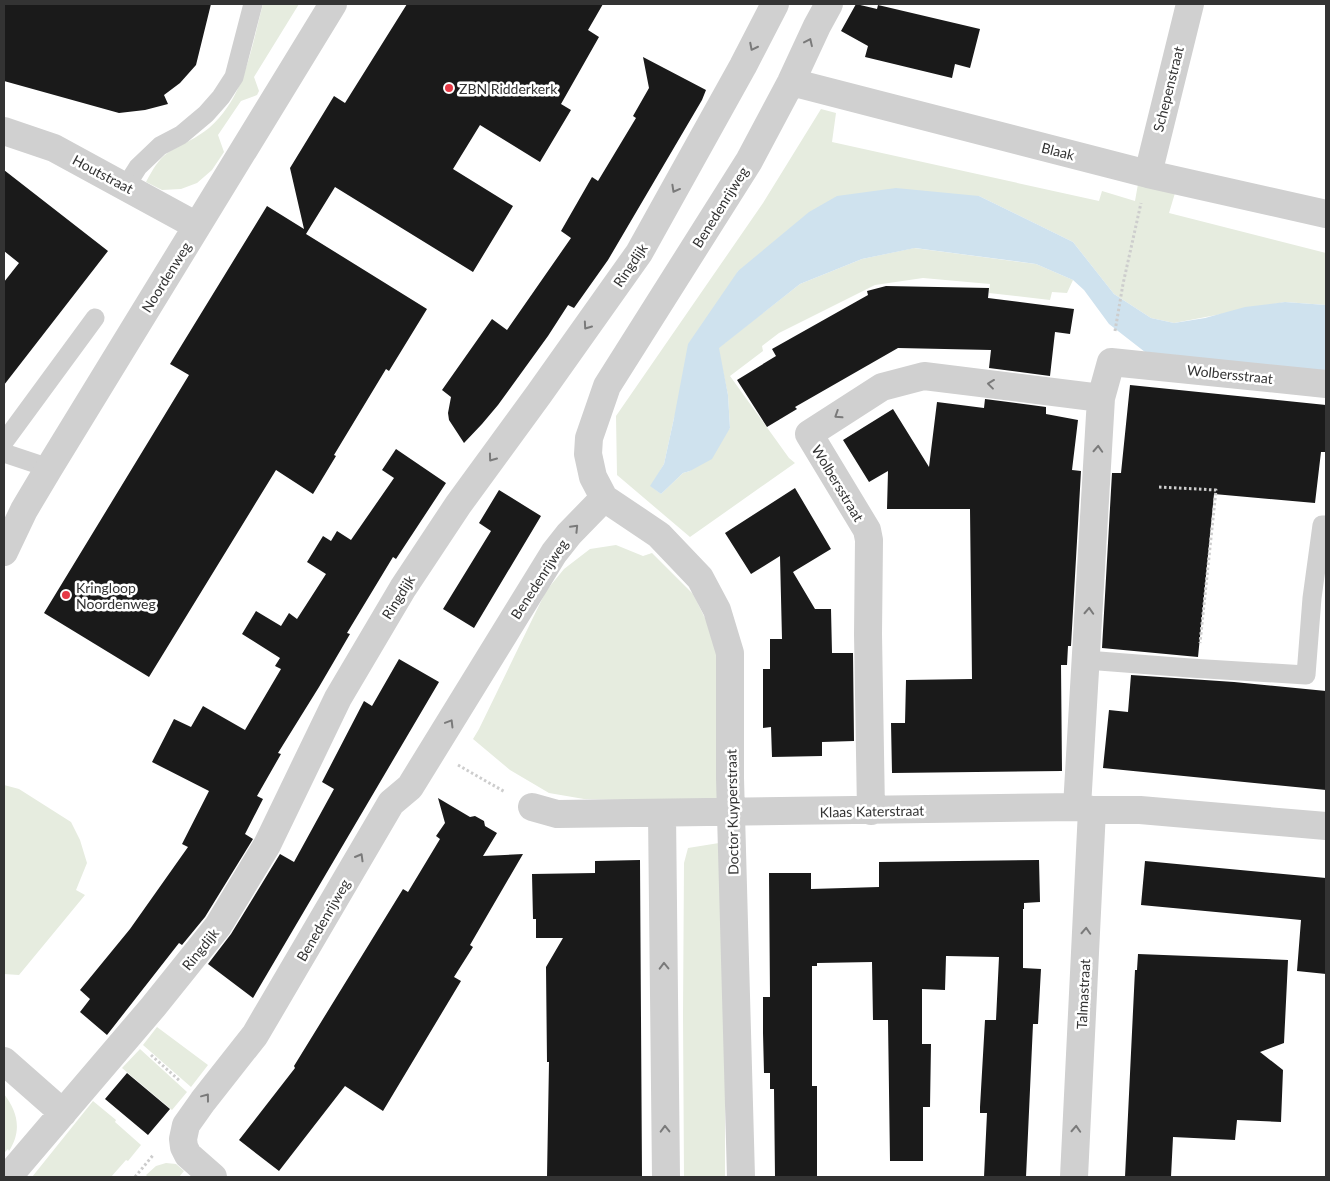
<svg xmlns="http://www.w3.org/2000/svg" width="1330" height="1181" font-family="Lato,sans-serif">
  <rect width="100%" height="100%" fill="#fff"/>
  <path fill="#e6ecdf" d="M263,4h36l-45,73 5,14 -2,4 -16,6 -23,34 6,17 -12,18 -15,13 -16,6 -19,1 -16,-8c6,-11 12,-23 23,-30 13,-8 28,-14 40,-24 36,-31 42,-80 54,-124z
    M821,109l15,4 -4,29 267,59 3,-10 33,10 3,-17 37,9 -6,20 157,40v52l-41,-3 -111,21 -23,-5 -37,-24 -41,-52 -94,-46 -241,75 -64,147 -10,46 -13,22 10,8 22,-21 7,-2 40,-43 -2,-33 -10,-47 82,-64 62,-25 52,-11 122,16 37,16 -6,13 -15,-1 -2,8 -61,-7 1,-9 -67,-6 -48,7 -96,48 -17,13 1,5 -33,25 59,82 6,5 -105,74 -73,-62 -1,-59 147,-213z
    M616,545l27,11 9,-3 41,41 22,44 7,51 -5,110 -39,2 -94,-2 -35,-6 -39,-23 -37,-31 6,-10 67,-138 18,-22 26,-20z
    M4,785l15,4 52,33 9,18 7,23 -11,27 9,5 -66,80 -15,-1z
    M719,843l6,26v308h-41l-1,-162 1,-152 4,-15z
    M157,1027l51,38 -17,22 -48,-42z
    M140,1049l47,43 -15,18 -50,-42z
    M4,1094c14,18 18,37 5,57l-1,-2 -4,4z
    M93,1101l23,19 -1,2 26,23 -13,16 -2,-1 -15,17h-79z
    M166,1163l10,1 8,7 -5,6h-31l-2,-2 10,-9z"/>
  <path fill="#cfe2ee" d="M896,188l83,8 94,46 41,52 37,24 23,5 31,-5 40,-11 40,-5 41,3v67l-181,-20 -36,-28 -25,-34 -11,-10 -37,-16 -121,-16 -53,11 -62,25 -81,64 9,47 2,33 -18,31 -22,12 -7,2 -22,21 -11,-8 14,-22 10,-46 14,-74 50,-73 71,-59 28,-16z"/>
  <path fill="#1a1a1a" d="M4,4h207l-15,61 -16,18 -16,12 4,9 -23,6 -26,3 -115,-32z
    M407,4h196l-15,26 11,7 -38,67 10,6 -31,52 -60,-37 -27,44 60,37 -40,66 -138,-85 -29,47 121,75 -38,62 -3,-2 -52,86 2,1 -23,38 -37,-24 -127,207 -105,-64 145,-238 -19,-11 97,-158 37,23 -14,-61 44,-72 11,7z
    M856,4l21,5 1,-4 102,24 -10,39 -15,-4 -3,14 -87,-21 3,-11 -27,-15z
    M643,57l63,33 -4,10 -94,160 -34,48 -6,-3 -20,31 -50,69 -16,19 -18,19 -15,-23 -1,-7 3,-16 -9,-7 50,-71 15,11 64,-92 -10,-7 31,-54 6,4 38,-63 -3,-2 16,-28z
    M4,170l104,81 -104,134v-103l15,-19 -15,-12z
    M886,286l103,2 -1,10 86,11 -4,25 -15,-2 -5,44 -61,-8 2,-18 -93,-2 -103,59 2,2 -30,18 -30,-47 39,-24 -4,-7 96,-54 -1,-4z
    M1130,385l196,20v47h-5l-6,51 -101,-9 -16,163 -96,-9 10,-175h9z
    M985,399l61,8v7l32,6 -6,50 9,1 -10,175h-3l-1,19h-6l1,106 -170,2 -1,-50h14l1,-43 66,-1 -2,-170h-83l1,-38 -19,11 -26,-42 50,-31 36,58 8,-65 47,6z
    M396,449l50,34 -50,76 -3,-2 -46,76 3,1 -31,53 -41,66 3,1 -24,42 6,3 -18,35 8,5 -48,78 -23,28 -3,-2 -72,92 -27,-23 10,-13 -10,-9 50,-61 58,-82 -6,-3 27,-53 -57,-29 22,-43 17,8 12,-21 42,24 36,-61 -6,-3 5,-8 -38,-24 14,-23 25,15 8,-13 8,6 29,-45 -19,-12 16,-26 8,5 6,-10 14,9 43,-62 -12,-8z
    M795,488l36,61 -38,23 22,37h16l1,44h21l1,88 -32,1v14l-50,1 -1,-30 -8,1v-59h7v-30h12l-2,-83 -29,18 -26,-41z
    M499,490l42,26 -67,112 -31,-19 48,-78 -12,-8z
    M399,659l40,23 -186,316 -45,-34 23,-30 49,-80 14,8 40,-73 -12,-7 42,-81 8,5z
    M1131,675l103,7 92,9v99l-223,-22 6,-58 19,2z
    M438,798l32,19 5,-1 9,5 1,5 12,7 -14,23 40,-2 -53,91 3,2 -19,30 7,4 -78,130 -38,-25 -66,85 -40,-31 56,-72 -1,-2 109,-177 5,3 32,-53 -4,-3 9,-13z
    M640,860l2,317h-95l2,-115h-2l-1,-95 17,-29h-27v-19h-3l-1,-45 63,-1v-12z
    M1039,860l1,42 -16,1v6h-1v59l18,1 -3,55h-5l-7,153h-42l3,-64h-7v-6l5,-87h11l3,-63 -53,-1 -1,34 -23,-1v55h9l-1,63h-7v54h-33l-2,-141h-15l-1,-58 -55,1v3h-5v120h5v91h-42l-1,-88h-4v-16h-6l-1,-40v-36h7l-1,-124h42v16l68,-2v-25z
    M1145,861l181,17v96l-29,-3 4,-51 -160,-15z
    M1138,954l150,6 -4,83 -24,9 23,18 -2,52 -44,-2 -2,20 -62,-3 -2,40h-46l10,-207h2z
    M127,1073l43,36 -22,26 -43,-36z"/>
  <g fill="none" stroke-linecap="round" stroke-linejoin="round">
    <path stroke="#cdcdcd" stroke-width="3" stroke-dasharray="2.5 2.5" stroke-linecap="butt" d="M1115,331l8,-47 18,-81
      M1159,487l57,3 -16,153
      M458,765l47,27
      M151,1055l29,26
      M135,1177l19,-23"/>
    <path stroke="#d0d0d0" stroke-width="19" d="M126,186l12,-19 22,-21 21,-11 25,-21 15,-17 13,-20 19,-73
      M4,442l91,-124
      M4,453l45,15
      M1086,660l104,8 116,7 6,-77 10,-73h4"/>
    <path stroke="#d0d0d0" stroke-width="28" d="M791,82l357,92 178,40
      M4,131l50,17 143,78
      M1148,174l42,-170
      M1101,398l10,-36 215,22
      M4,552l20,-42 25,-42 284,-464
      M532,807l25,7 520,-7 15,3h48l186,16
      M871,811l-3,-177 1,-94 -2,-10 -58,-96 73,-47 42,-11 177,22 -24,409
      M662,813l4,364
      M4,1061l59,52
      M8,1177l145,-170 65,-81 49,-81 71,-147 65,-110 55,-83 81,-111 100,-141 104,-187 32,-62
      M213,1177l-25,-22 -4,-8 -1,-8 3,-14 17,-24 52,-66 136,-232 19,-16 144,-234 15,-19 35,-36
      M741,1177l-11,-399v-125l-13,-43 -17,-32 -41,-43 -55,-37 -11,-21 -5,-23 1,-16 18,-52 142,-225 42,-79 26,-56 12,-22
      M1074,1177l18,-367"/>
  </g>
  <defs><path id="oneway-chevron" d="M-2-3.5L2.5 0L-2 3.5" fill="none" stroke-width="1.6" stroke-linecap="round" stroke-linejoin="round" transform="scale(1.25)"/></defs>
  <g stroke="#7a7a7a">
    <use href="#oneway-chevron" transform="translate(809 42) rotate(-65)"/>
    <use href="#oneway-chevron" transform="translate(753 47) rotate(117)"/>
    <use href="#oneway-chevron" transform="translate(675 189) rotate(119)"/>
    <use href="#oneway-chevron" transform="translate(587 326) rotate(125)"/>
    <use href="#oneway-chevron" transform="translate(991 384) rotate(-173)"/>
    <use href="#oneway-chevron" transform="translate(838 415) rotate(147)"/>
    <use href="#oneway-chevron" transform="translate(1098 449) rotate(-87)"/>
    <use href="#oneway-chevron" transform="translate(492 458) rotate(126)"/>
    <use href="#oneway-chevron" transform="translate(575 528) rotate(-46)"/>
    <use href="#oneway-chevron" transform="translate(1089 611) rotate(-87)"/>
    <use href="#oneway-chevron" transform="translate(450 723) rotate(-59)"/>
    <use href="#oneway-chevron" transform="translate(360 857) rotate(-60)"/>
    <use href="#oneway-chevron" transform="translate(1086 931) rotate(-87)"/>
    <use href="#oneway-chevron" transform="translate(664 966) rotate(-91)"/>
    <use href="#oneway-chevron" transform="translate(206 1097) rotate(-53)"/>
    <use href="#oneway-chevron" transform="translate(665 1129) rotate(-91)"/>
    <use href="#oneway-chevron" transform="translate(1076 1129) rotate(-87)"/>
  </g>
  <g fill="#e63946" stroke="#fff" stroke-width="2">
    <circle cx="449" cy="88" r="5"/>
    <circle cx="66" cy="595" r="5"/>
  </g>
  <g text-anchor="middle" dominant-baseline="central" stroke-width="5" stroke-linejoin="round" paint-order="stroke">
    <g font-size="14" fill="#333" stroke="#fff" text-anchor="start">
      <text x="459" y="88">ZBN Ridderkerk</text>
      <text x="76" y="587">Kringloop<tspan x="76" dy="16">Noordenweg</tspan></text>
    </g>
    <g font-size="14" fill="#333" stroke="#fff">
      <text transform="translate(1168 89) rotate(-76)">Schepenstraat</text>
      <text transform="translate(1058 151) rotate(14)">Blaak</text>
      <text transform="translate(103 174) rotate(28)">Houtstraat</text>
      <text transform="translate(720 207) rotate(-58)">Benedenrijweg</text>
      <text transform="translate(630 265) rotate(-56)">Ringdijk</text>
      <text transform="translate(166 277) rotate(-58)">Noordenweg</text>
      <text transform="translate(1230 374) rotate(6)">Wolbersstraat</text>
      <text transform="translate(838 483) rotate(59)">Wolbersstraat</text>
      <text transform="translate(539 579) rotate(-57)">Benedenrijweg</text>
      <text transform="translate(398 597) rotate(-58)">Ringdijk</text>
      <text transform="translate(872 811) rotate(-1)">Klaas Katerstraat</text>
      <text transform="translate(732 812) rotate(-91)">Doctor Kuyperstraat</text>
      <text transform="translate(323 920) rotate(-60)">Benedenrijweg</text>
      <text transform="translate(200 949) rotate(-51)">Ringdijk</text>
      <text transform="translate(1083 994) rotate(-87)">Talmastraat</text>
    </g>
  </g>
  <rect width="1330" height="1181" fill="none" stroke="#333333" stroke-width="10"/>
</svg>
